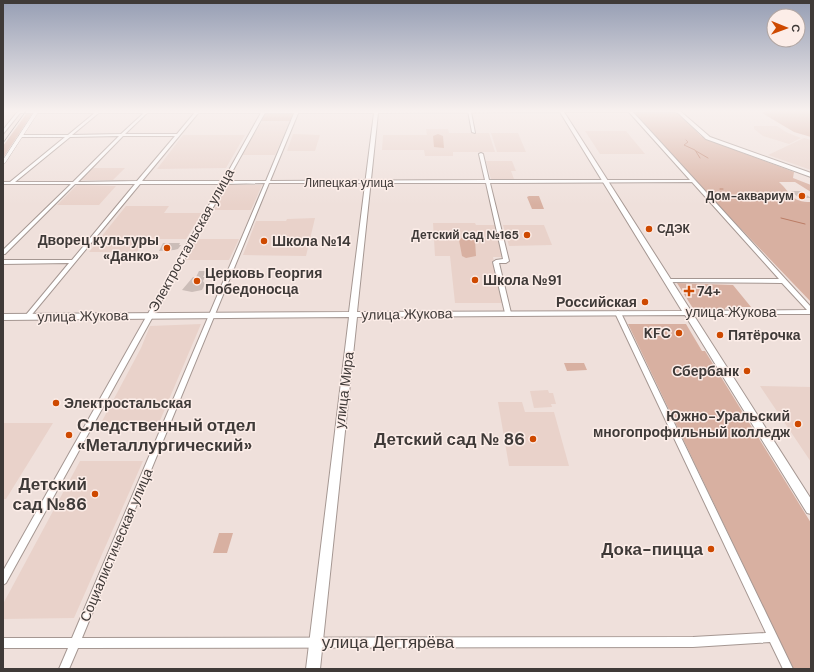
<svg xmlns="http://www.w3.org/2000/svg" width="814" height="672" font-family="'DM Sans',sans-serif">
  <rect width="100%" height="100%" fill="#efe0db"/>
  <path fill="#e9d2ca" d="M262,121h28l-15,34h-33z
    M754,126h23l9,6 15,6 -12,6 -26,-8 -9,-7z
    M426,129h22l1,4h40l6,19h-42v4h-28l-1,-6h-42l1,-15h44z
    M585,131h41l19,23h-45z
    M491,133h27l8,19h-29z
    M293,134l27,1 -5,16h-28z
    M183,135h62l-19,33 -69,1z
    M804,138l7,2v30l-43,-15z
    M486,161h26l4,10h-5l3,8h-23z
    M93,168h32l-12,12h-33z
    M77,185h7l32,1 -17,19h-42z
    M228,185h34l-11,25h-37z
    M126,206h43l-5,7h38l-16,26h-40l-9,13h-48z
    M315,218l-9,38 -63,-1 13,-34h30l1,-2z
    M433,223h42l1,2h20l8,32h-11l10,46h-48l-5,-47h-15z
    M503,225h41l8,20 -43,1z
    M196,239h43l-10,21h-45z
    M201,324l-42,99h-58l40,-75 9,-22z
    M760,386l51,1v75z
    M548,390l1,3h4l3,11h-5l1,3 -18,1 -4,-17z
    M498,402h24l3,10h29l15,54h-60z
    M3,423h50l-47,76h-3z
    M80,461h63l-69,157 -71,1v-15z"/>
  <path fill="#d8b0a1" d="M765,111h46v26l-17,-5 -32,-19z
    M27,113l5,1 -29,44v-12z
    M635,113h42l24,23 7,4 86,32 -1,6 18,7v7l-16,-10h-16c13,12 12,20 32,20v100l-111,-116z
    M264,114h29l-3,7h-28z
    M438,134l5,2 1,12 -10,-1 -1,-11z
    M529,196h10l5,13h-12l-5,-12z
    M464,236h5l6,4 1,16 -10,2 -4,-2 -3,-16z
    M677,283l56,2 18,22h-25l-2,3h-30z
    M628,324h58l16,27h3l106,172v146h-18z
    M564,363h20l3,7 -20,1z
    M219,533h14l-6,20h-14z"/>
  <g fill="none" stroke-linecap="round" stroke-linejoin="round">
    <path stroke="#bb7c65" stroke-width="1" d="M686,140l2,2 -4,3 11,5 5,8
      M696,151l12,7
      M720,189h3
      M781,218l24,6"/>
  </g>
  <path fill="#cbbdb8" d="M791,191h10l10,7h-12z
    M163,243h17l-1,2h2l-3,4 -4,1 -15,1z
    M199,271h7l-3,6h2l-2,4 2,3 -3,6 -10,2 -10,-2 11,-13h3z"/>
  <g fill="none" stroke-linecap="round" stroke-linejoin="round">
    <g stroke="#a59792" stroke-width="2">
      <path id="minor" d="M97,111h4l-29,24 49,-1 25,-23 2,1 -1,1 -22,21h52l19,-23 3,1 -57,69h81l39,-70h4l-39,70h39l29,-70h4l-29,70 215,-1 -6,-26 2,-1 2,1 6,26h201l-62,-69h4l179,196v7h-125l-1,-1 1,-1 2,-1 119,-1 -25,-27 -116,-1 -1,-1 1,-1 2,-1h111l-87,-97 -202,1 19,78 -3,2h-7l12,50 -3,2 -3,-2 -12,-51 3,-2 7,-1 -17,-76h-217l-187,455 611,-1 73,-4 -151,-320 3,-2 3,2 172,356h-10l-13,-27 -77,5 -615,1 -9,21h-10l9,-21h-65v-10h69l193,-455 -39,1 -220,399 -3,2v-14l218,-387h-81l-111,134h-4l-1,-1 1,-1 44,-53 -66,1v-4h69l63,-76h-60l-70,70h-2v-4l68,-66h-68v-2h7l55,-45h-44l-2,-1 1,-1h48zM119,136l-46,46h-58l55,-45zM123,136h52l-38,45 -59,1z
        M468,111l3,1 4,21 -3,-1z"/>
    </g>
    <g stroke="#a59792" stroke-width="1">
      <path id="tertiary" d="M35,111h4l-34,52 -2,1v-4z"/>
    </g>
    <g stroke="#a59792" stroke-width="2">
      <path id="secondary" d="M18,111h662l30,26 101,36v4l-105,-38 -28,-26 -3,-1h-111l247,387v15l-4,-1 -122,-198 -328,2 -37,352h-14l43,-352 -346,3v-6l346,-2 25,-199h-354l-17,21v-4zM560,112l122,199 -325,1 21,-199z"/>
    </g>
    <use href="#minor" fill="#fff" fill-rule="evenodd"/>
    <use href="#tertiary" fill="#fff" fill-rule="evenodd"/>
    <use href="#secondary" fill="#fff" fill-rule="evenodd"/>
    <path stroke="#7b7370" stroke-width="1" d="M3,143l23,-32"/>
  </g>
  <linearGradient id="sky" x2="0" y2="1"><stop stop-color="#969eb4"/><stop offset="0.54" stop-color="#f8f1ef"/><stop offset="1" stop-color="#f8f1ef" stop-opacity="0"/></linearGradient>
  <rect width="814" height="205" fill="url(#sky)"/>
  <g fill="#ce4900" stroke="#fcede8" stroke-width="1.5">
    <circle cx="802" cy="196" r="4"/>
    <circle cx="649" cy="229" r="4"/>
    <circle cx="527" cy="235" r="4"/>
    <circle cx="264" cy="241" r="4"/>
    <circle cx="167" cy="248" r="4"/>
    <circle cx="475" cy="280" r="4"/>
    <circle cx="197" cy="281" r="4"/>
    <path d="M687 285h4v4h4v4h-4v4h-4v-4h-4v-4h4z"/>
    <circle cx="645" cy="302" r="4"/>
    <circle cx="679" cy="333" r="4"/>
    <circle cx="720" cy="335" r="4"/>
    <circle cx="747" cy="371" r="4"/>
    <circle cx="56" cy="403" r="4"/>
    <circle cx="798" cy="424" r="4"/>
    <circle cx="69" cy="435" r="4"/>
    <circle cx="533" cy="439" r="4"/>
    <circle cx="95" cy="494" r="4"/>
    <circle cx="711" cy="549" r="4"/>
  </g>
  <g text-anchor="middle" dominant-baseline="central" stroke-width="3" stroke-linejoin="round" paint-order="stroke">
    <g font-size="12" fill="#3f3a38" stroke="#fcede8">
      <text x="349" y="183">Липецкая улица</text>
    </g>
    <g font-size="12" font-weight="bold" fill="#3f3a38" stroke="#fcede8" text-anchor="end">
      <text x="794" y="196">Дом-аквариум</text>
      <text x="657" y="229" text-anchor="start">СДЭК</text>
      <text x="519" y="235">Детский сад №165</text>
    </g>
    <g font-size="14" font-weight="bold" fill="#3f3a38" stroke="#fcede8" text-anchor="start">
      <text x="159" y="240" text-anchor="end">Дворец культуры<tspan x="159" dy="16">«Данко»</tspan></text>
      <text x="272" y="241">Школа №14</text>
      <text x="205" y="273">Церковь Георгия<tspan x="205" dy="16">Победоносца</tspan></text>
      <text x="483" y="280">Школа №91</text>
      <text x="697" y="291">74+</text>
      <text x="637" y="302" text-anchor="end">Российская</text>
      <text x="671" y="333" text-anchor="end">KFC</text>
      <text x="728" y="335">Пятёрочка</text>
      <text x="739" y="371" text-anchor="end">Сбербанк</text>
      <text x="64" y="403">Электростальская</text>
      <text x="790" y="416" text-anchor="end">Южно-Уральский<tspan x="790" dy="16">многопрофильный колледж</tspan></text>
    </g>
    <g font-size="14" fill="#3f3a38" stroke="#fcede8">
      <text transform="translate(191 240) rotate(-61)">Электростальская улица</text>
      <text x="731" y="312">улица Жукова</text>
      <text transform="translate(407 314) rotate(-1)">улица Жукова</text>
      <text transform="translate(83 316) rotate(-1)">улица Жукова</text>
      <text transform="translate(344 390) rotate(-83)">улица Мира</text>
      <text transform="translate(116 545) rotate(-67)">Социалистическая улица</text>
    </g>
    <g font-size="17" font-weight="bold" fill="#3f3a38" stroke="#fcede8" text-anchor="end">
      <text x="77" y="425" text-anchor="start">Следственный отдел<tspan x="77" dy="20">«Металлургический»</tspan></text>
      <text x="525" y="439">Детский сад № 86</text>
      <text x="87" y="484">Детский<tspan x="87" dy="20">сад №86</tspan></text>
      <text x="703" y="549">Дока-пицца</text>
    </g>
    <g font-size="17" fill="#3f3a38" stroke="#fcede8">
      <text x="388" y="642">улица Дегтярёва</text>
    </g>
  </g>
  <rect width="814" height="672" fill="none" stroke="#3f3a38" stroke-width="8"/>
  <g transform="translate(786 28) rotate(91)"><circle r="19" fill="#fcede8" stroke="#b0a5a2"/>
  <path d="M0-3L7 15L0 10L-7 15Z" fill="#ce4900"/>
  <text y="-6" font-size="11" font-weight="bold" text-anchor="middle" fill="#3f3a38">С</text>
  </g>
</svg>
